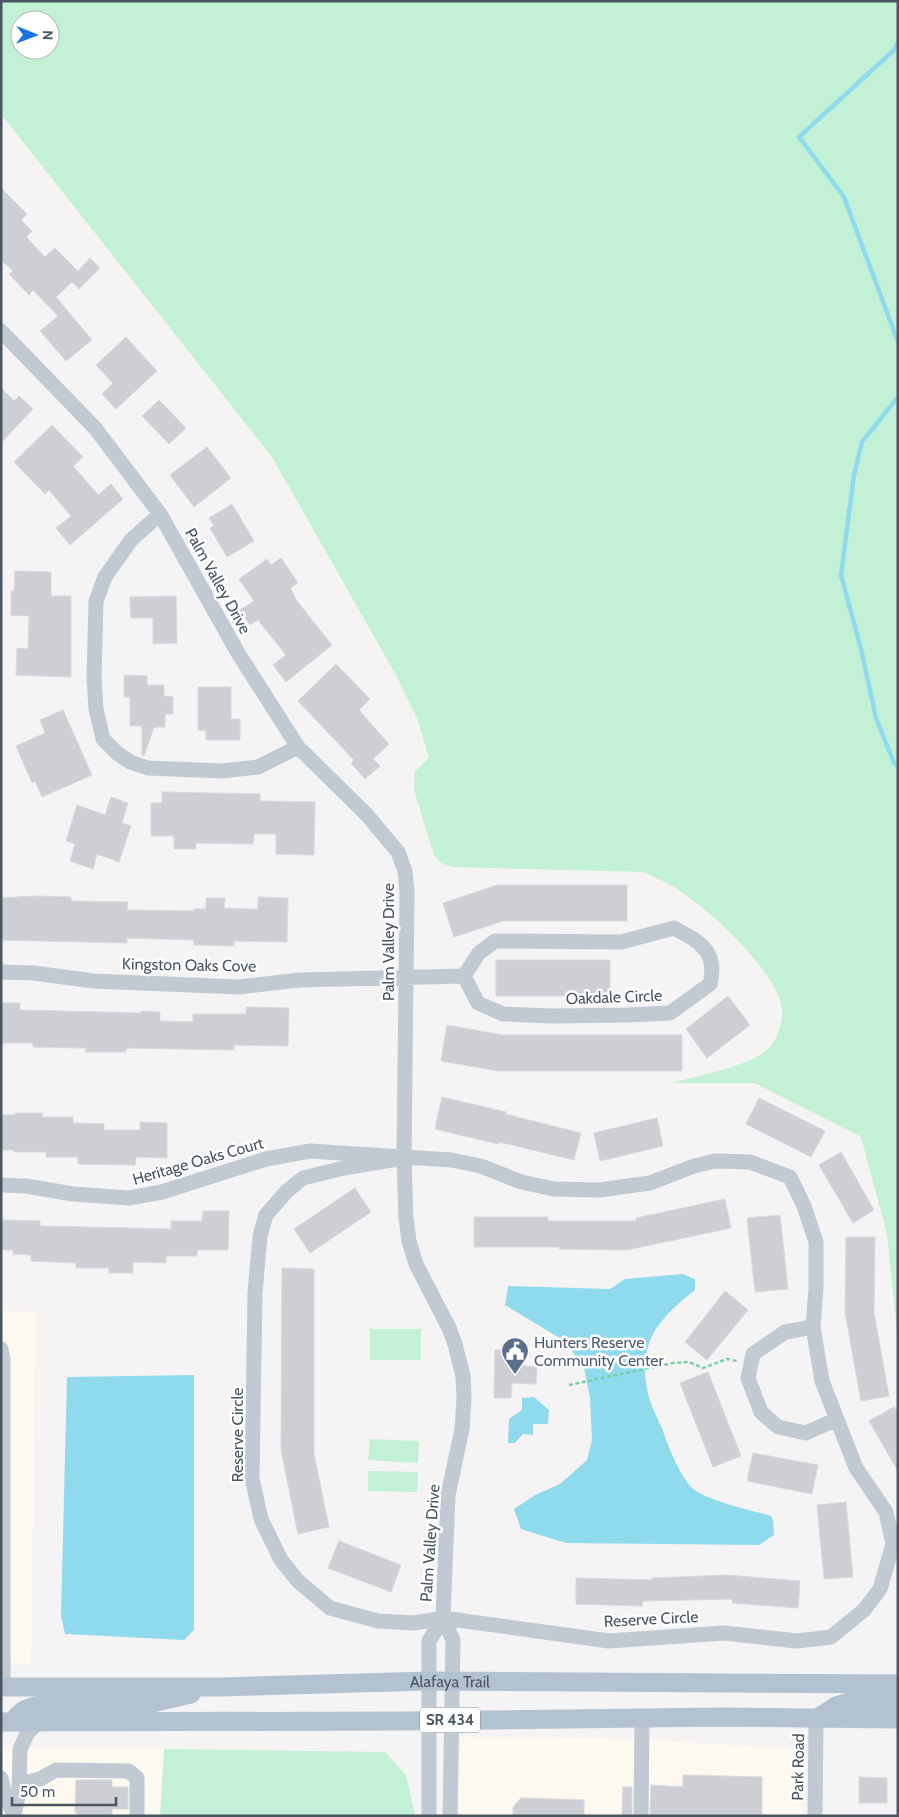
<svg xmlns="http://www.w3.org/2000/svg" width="899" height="1817" font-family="Cabin,sans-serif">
  <rect width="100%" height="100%" fill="#f5f3f3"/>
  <path fill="#fdf9ef" d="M1,1311h35l-5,353 -30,-1z
    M460,1737l145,1 200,11 -2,67h-344z
    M1,1748l163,1 -4,67h-159z"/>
  <path fill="#c3f1d5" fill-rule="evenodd" d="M1,1h897v1341l-11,-108 -26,-97 -106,-54h-83c24,-7 85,-18 99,-37 7,-9 12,-25 11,-36 -3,-39 -79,-106 -111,-125 -9,-5 -19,-9 -28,-13l-191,-5 -11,-4 -7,-8 -20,-65 1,-19 14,-13 -11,-37 -22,-46 -124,-218 -271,-343zM20,20h30v30h-30z
    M370,1329h51v31h-51z
    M370,1439l49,2 -1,22 -50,-3z
    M368,1471l50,1 -1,20 -49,-1z
    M164,1749l221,3 21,23 9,41h-255z"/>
  <path fill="#90daee" d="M683,1274l12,5v11c-35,28 -57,50 -48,99 2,14 11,29 16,42 5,16 18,46 29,57 15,13 59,22 79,28l2,4 1,15 -15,10 -193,-2 -45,-14 -7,-20 21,-14 25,-11 27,-24 5,-20 -2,-42 -6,-30 -18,-26 -61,-37 3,-19 102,3 15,-10z
    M194,1375v255l-10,10 -119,-6 -4,-18 6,-239z
    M534,1397l15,13 -1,14h-15v11l-10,-1 -8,9h-7l1,-24 13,-9v-12z"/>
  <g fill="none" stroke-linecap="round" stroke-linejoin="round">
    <path stroke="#90daee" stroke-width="4.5" d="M897,1l1,1
      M898,42l-4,8 -95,87 45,60 54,145
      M898,397l-36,45 -8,33 -13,100 20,74 15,69 18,45 4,4"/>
  </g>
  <path fill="#cdcfd5" stroke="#d7d9de" d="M1,188l26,26 -6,6 11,11 -6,6 19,20 10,-9 23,23 12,-13 10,10 -21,21 -7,-7 -16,15 36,43 -26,21 -26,-30 18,-15 -25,-26 -4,5 -20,-21 4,-3 -12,-11z
    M126,337l31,34 -41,38 -14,-15 11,-11 -17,-18z
    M1,388l13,13 5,-5 14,13 -32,34z
    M159,400l27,28 -17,16 -27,-28z
    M52,425l31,32 -10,9 25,29 13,-11 12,15 -53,46 -14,-17 15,-12 -22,-26 -4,4 -31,-32z
    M207,447l24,31 -37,29 -24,-32z
    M232,504l22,37 -27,16 -17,-29 4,-2 -5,-8z
    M281,558l17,25 -8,5 7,13 35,44 -46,37 -13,-17 13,-10 -28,-35 -8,5 -10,-15 14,-9 -15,-22 28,-20 4,6z
    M15,571l36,1v24h20v81l-55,-2 1,-27 11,1 1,-33 -18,-1v-24h3z
    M176,596l1,47 -24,1v-26h-22l-1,-21z
    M336,664l34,35 -11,11 30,34 -16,15 7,7 -15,13 -14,-16 3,-3 -56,-59z
    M124,675l23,1v9h17v11l9,1v17h-8v13h-11l-10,29 -2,-1v-29h-12v-29h-6z
    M198,687h33v32h9v21h-34v-9l-8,-1z
    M63,710l29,65 -50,22 -7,-16 -3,2 -16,-37 29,-13 -5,-13z
    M162,792l98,2v7l55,1 -1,53 -38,-1v-20h-22l-1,10 -57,-1v6h-22v-13h-23v-33h11z
    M111,797l17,6 -6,20 9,3 -12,36 -22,-8 -4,15 -23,-8 5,-17 -9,-3 11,-36 28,10z
    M497,885h130v36h-124l-49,16 -11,-34z
    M34,896l37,1v4l57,1 -1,8 67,1v-2h12v-11h19l-1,10 23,1h11v-12l30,1 -1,44 -53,-1v5l-40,-1v-5l-67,-2v5l-126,-3v-42z
    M496,960h114v36h-114z
    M728,996l22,29 -43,33 -21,-29z
    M1,1003h19v7l121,3v-2l19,1v9l33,1v-8h53v-7l43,1 -1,38 -54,-1v5l-108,-2v4h-40v-4l-53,-1v-4h-32z
    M447,1025l55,10h180v36h-184l-57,-10z
    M442,1097l64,15 -1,2 76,19 -7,27 -75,-18 -1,2 -63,-15z
    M759,1098l66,33 -14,26 -65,-33z
    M15,1113h27v4h31v6l31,1v6h36v-8l27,1v35l-31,-1 -1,8 -57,-1v-7h-32v-5h-32v-2h-13v-35h14z
    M657,1118l6,28 -63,15 -6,-28z
    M841,1152l33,58 -21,13 -34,-58z
    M355,1188l16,24 -61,41 -16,-24z
    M725,1199l6,29 -104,22 -68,-1v-2h-85v-30h74v4h88v-3z
    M203,1211h26l-1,39h-31v6h-31v7l-33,-1v11h-24v-5h-33v-5l-45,-2v-6l-18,-1v-4h-12v-30l39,1v5l131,3v-8h31z
    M780,1215l8,74 -33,3 -8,-74z
    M846,1237h29l-1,76 15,83 -28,5 -16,-89z
    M282,1268l32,1v185l15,73 -31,7 -17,-84z
    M725,1291l23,19 -41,50 -22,-18z
    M495,1350h29l-1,16 14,1 -1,17 -24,-1 -1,15h-17z
    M708,1372l33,84 -28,11 -33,-84z
    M894,1407l4,6v58l-29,-50z
    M753,1453l65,12 -6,29 -65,-13z
    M846,1502l7,75 -29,2 -7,-74z
    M339,1541l62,24 -10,27 -63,-24z
    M727,1575l73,6 -2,27 -66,-5 1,-4 -90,2 -1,5 -66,-2v-26l76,2v-2z
    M683,1775l79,2v39h-112l1,-31 32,2z
    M859,1777l28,1v25h-28z
    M76,1780h36v7h16v22h-16v7h-35l1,-3h-3z
    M623,1787h9v29h-10z
    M521,1798l63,2v16h-71v-9z"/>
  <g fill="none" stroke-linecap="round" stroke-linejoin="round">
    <path stroke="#7ad0a6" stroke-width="2.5" stroke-dasharray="4 2.5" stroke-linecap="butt" d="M569,1385l104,-22 16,-1 14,6 24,-9 10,2"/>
    <path stroke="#c1cad2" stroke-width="15" d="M1,331l94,97 65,86 78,139 60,94 69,68 31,37 7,19 2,21 -3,266 2,60 3,23 7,23 33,64 6,16 8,32 1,22 -2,31 -14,66 -5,123 10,22 -3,176
      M160,514l-29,26 -26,37 -9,24 -2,78 2,30 7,30 14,14 13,9 18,6 74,3 36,-4 40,-20
      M674,928c26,14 44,23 36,56l-40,29 -41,2 -76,1 -50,-2 -25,-11 -14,-27 15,-23 16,-12 126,1z
      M1,972l33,1 59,8 146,6 60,-7 165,-4
      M1,1185l25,1 47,8 56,4 33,-6 104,-33 44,-8 141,9 30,6 40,16 33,7 45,1 51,-7 44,-17 21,-5 35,1 40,15 14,29 12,36v46l-3,39 9,54 34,87 30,44 7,32 -13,45 -16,21 -33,27 -34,4 -73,-8 -115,8 -166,-23 -29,5 -36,-2 -48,-13 -32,-27 -17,-21 -20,-41 -9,-41 3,-185 5,-57 6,-21 21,-24 16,-13 41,-10 60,-10
      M813,1327l-28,5 -32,22 -5,24 13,34 17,15 28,6 31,-14
      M1,1349l2,11v327
      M1,1778l3,13 10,25
      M19,1784l21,-5 16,-9 73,1 8,7v38
      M14,1816l5,-25 1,-42 7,-15 11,-12
      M429,1816v-175l14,-23
      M641,1816l1,-98
      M815,1816l1,-97"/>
    <g stroke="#b3c2d1" stroke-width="19">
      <path id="s1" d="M1,1687h220l207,-6 470,3"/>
      <path d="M816,1719l20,-13 14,-4h48"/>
      <path d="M1,1722l407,-1 313,-4 177,2"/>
      <path d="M12,1722c10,-13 16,-15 32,-18h104l43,-10"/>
    </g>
  </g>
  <defs>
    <g id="civic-pin" transform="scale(1.4375)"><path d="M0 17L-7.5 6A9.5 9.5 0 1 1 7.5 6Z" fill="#5c6f8a" stroke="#fff"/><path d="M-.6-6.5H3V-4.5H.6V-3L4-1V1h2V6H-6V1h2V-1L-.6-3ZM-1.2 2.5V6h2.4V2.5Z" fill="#fff"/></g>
  </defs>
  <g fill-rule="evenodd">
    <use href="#civic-pin" x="515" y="1351"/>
  </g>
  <g text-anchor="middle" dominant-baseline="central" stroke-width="5" stroke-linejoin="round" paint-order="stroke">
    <rect fill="#fff" stroke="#808990" stroke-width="1" x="420" y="1707.5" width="60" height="25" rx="4"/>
    <g font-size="15" font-weight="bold" fill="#4a5661">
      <text x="450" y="1720">SR 434</text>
    </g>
    <g font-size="16" fill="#4a5661" stroke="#fff">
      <text transform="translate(218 581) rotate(61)">Palm Valley Drive</text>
      <text transform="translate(388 942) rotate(-90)">Palm Valley Drive</text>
      <text transform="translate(189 965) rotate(1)">Kingston Oaks Cove</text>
      <text transform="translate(614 997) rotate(-2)">Oakdale Circle</text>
      <text transform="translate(198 1161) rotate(-16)">Heritage Oaks Court</text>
      <text transform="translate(237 1435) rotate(-90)">Reserve Circle</text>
      <text transform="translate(430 1543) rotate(-86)">Palm Valley Drive</text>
      <text transform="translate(651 1619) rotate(-3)">Reserve Circle</text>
      <text stroke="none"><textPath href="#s1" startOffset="449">Alafaya Trail</textPath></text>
      <text transform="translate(798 1767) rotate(-89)">Park Road</text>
    </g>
    <g font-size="16" fill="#4e5e75" stroke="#fff" text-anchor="start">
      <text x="534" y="1342">Hunters Reserve<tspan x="534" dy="18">Community Center</tspan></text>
    </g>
  </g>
  <rect width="899" height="1817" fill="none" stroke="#4a5661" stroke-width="5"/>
  <g transform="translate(35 35) rotate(91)"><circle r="24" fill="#ffffff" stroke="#b7bbc0"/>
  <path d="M0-4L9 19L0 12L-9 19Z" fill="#1a73e8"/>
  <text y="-8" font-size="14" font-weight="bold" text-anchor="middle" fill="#4a5661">N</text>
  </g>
  <path d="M12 1797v8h104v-8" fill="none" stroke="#4a5661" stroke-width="2.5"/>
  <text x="20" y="1797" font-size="15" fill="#4a5661" stroke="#ffffff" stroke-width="4" paint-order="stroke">50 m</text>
</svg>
